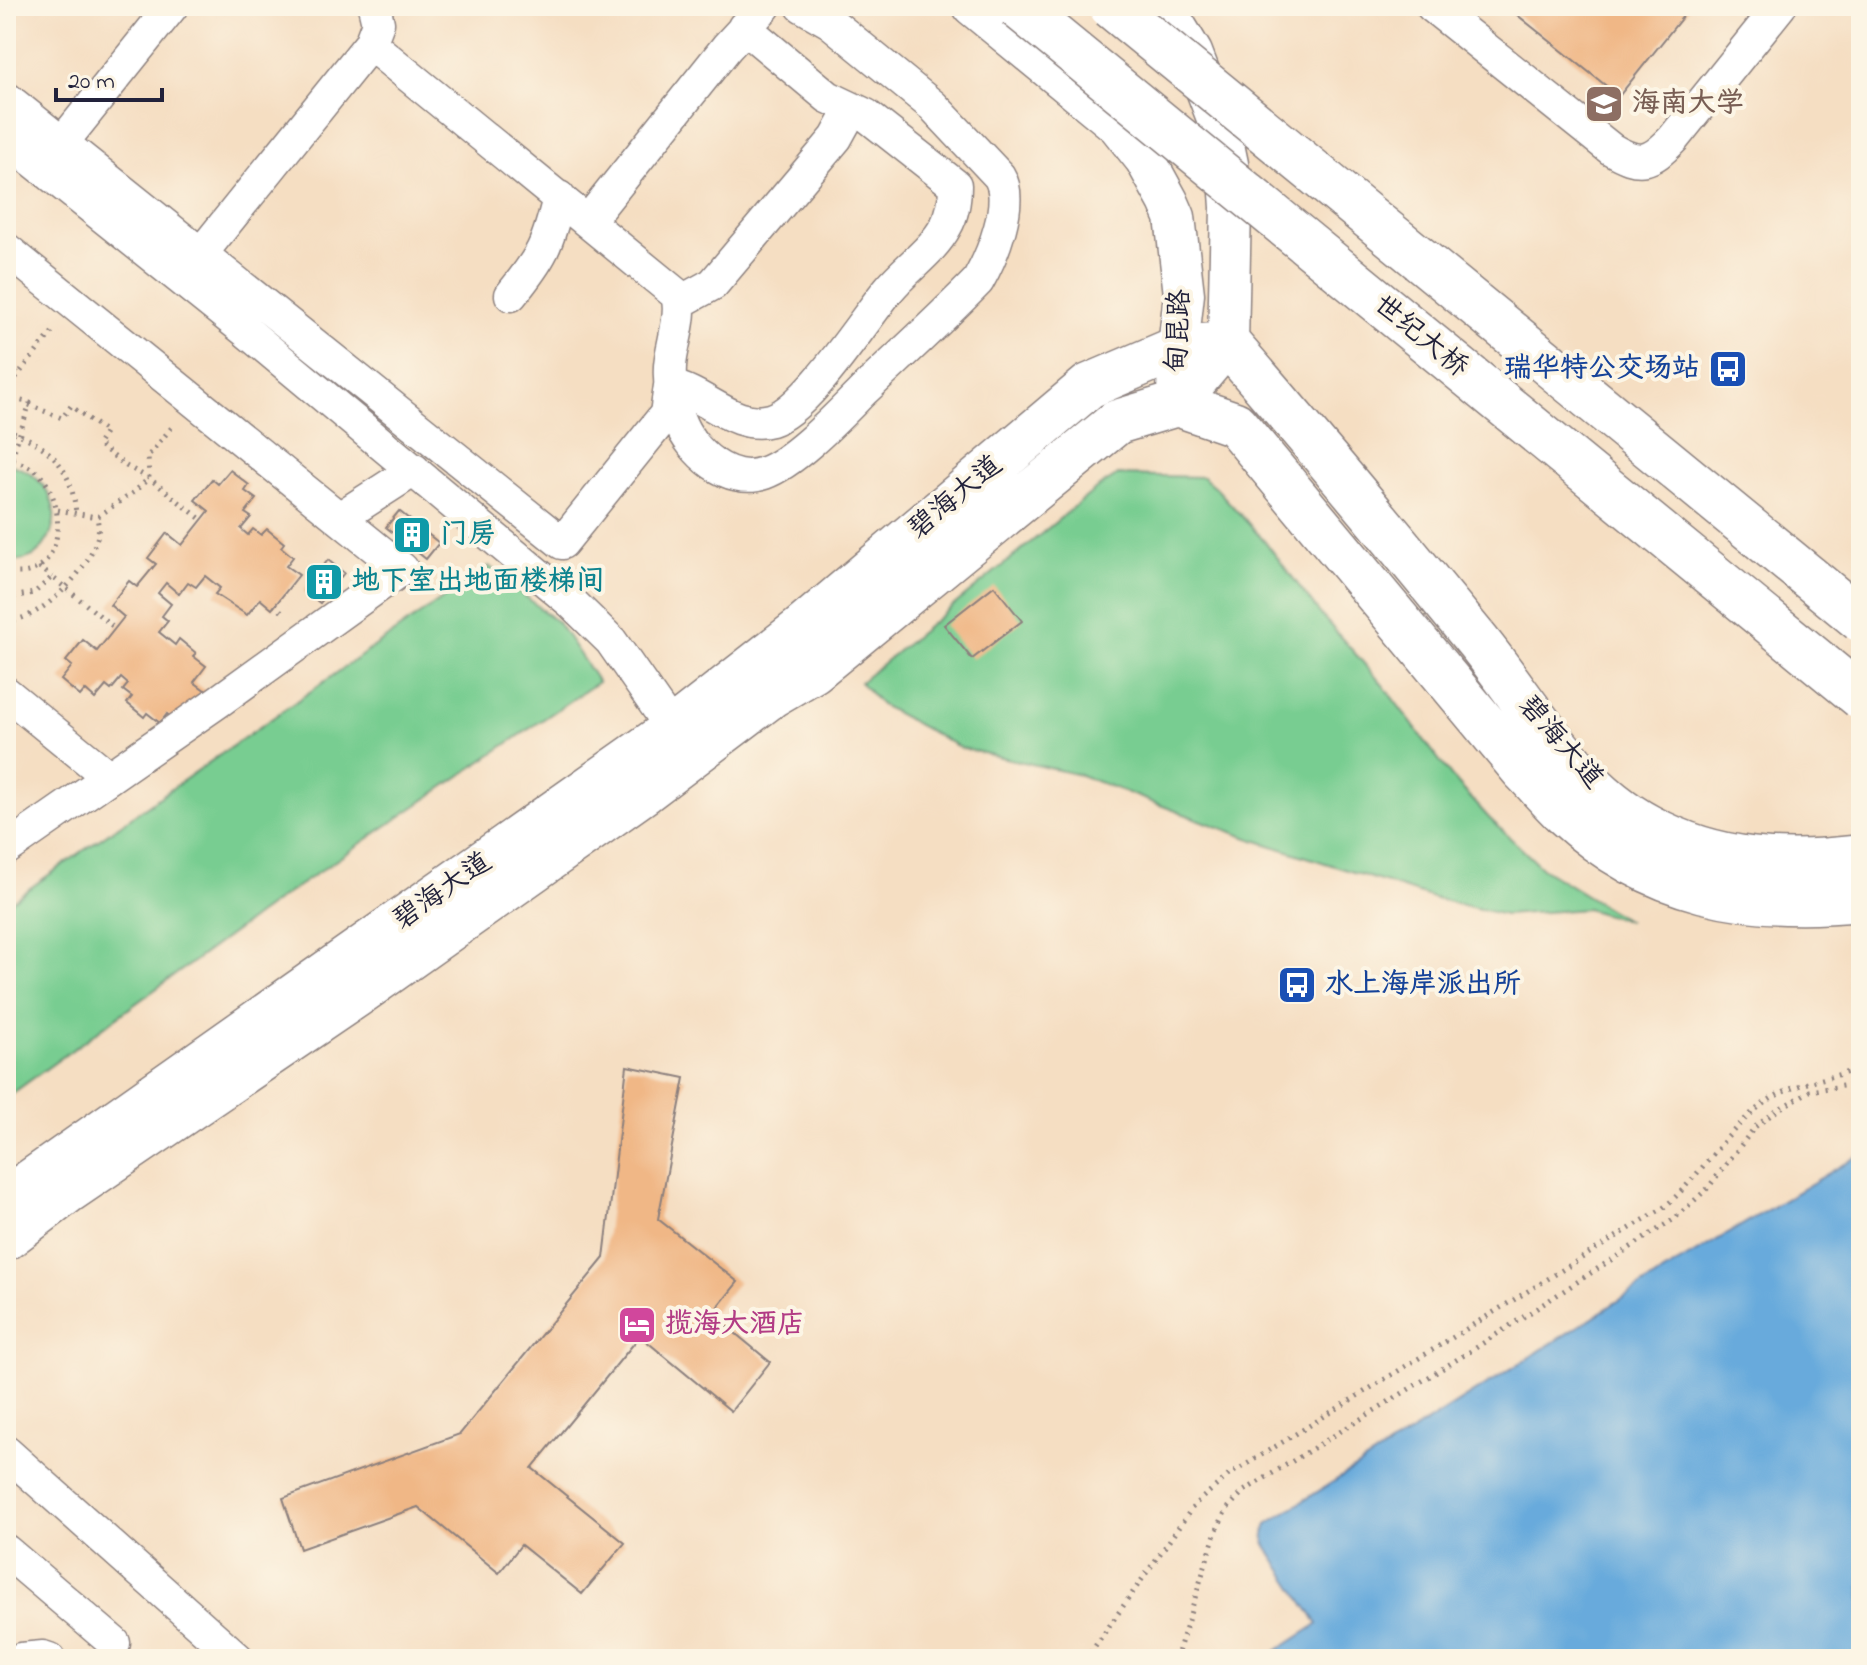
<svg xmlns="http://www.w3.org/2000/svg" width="1867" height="1665" font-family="'Indie Flower','LXGW WenKai TC',sans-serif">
  <rect width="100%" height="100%" fill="#fcf5e5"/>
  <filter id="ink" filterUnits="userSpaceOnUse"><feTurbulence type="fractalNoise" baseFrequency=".0125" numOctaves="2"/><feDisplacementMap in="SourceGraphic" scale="16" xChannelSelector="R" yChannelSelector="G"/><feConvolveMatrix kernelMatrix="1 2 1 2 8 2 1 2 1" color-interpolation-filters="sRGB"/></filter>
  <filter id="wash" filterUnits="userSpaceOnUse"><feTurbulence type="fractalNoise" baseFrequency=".006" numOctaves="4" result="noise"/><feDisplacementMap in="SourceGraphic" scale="32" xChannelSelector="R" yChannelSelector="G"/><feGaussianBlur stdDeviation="1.8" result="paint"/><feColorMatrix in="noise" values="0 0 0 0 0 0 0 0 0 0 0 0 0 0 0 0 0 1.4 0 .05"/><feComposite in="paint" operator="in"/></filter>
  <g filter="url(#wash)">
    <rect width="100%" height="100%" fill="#f5dec2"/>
    <path fill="#78cd91" stroke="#4d7866" stroke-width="2" d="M6,464c34,5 61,42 42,75 -4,7 -9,15 -17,18 -7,4 -17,4 -25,4z
      M1118,475l85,2 13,11 51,56 55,72 60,68 70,93 37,41 53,50 86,53 -42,-12 -81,6 -72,-17 -185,-60 -168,-63 -119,-27 -80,-43 -21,-23 236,-193z
      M489,566l70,58 39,58 -316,215 -276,201v-193z"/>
    <path fill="#68aadc" stroke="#45668c" stroke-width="2" d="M1861,1154v505h-597l54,-35 -52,-78 -2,-12 3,-10 403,-256z"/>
    <g id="blocks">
      <path fill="#f0b786" d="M1506,6h185l-72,90z
        M230,470l19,15 -4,6 11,8 -11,14 6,4 -10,12 7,6 5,-6 8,6 6,-6 17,14 -3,4 12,10 -7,9 13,9 -27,34 -12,-10 -13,16 -32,-21 5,-6 -15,-12 -9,11 -8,-5 -9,12 -13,-11 -8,10 13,11 -9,12 6,5 -9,11 16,13 4,-6 17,14 -3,3 13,10 -12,16 12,9 -27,33 -12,-10 -7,9 -13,-10 -3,4 -17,-14 5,-6 -9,-7 5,-6 -7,-6 -10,12 -5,-4 -11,13 -10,-9 -5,6 -19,-16 11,-14 -6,-5 17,-21 14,11 27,-34 -14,-12 19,-24 8,6 19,-23 -8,-6 19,-25 15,12 27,-34 -14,-11 17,-21 6,5z
        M399,511l40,32 -13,16 -40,-32z
        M328,560l16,13 -24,30 -16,-12z
        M994,586l28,35 -50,38 -28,-34z
        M627,1066l58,12 -27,141 80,63 -26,32 58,48 -39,49 -91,-75 -108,132 93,75 -43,51 -61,-49 -22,28 -81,-66 -118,42 -17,-51 177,-64 144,-176z"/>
    </g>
  </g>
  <g filter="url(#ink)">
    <use href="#blocks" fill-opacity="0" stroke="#8c807e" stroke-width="2"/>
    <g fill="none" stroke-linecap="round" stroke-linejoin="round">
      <g stroke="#8c807e" stroke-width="35">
        <path id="minor" d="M1432,6l179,143c29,17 39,14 62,-10l107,-133
          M370,44l306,250c9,18 -5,52 -6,72 -1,19 2,37 9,54 12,32 50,66 85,53 31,-11 75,-58 99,-82 38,-36 78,-72 115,-110 14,-25 37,-79 21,-105l-66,-70 -103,-84 -28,-16
          M6,98l556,445 104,-129 4,-28c36,7 63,44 101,34 36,-10 93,-101 118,-131 18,-22 43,-37 57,-63 7,-12 9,-27 9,-41l-89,-70 -38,-18 -84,-70
          M6,139l240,192 325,271 40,39 74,106
          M62,143l110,-137
          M588,221l139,-174 38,-41
          M6,249l396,320 -183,132 -213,148
          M200,255l170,-211 8,-21 -4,-17
          M511,295c31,-38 37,-50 48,-98
          M680,302l33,-18 123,-146 16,-29
          M341,517l73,-47
          M6,693l103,84
          M6,1452l232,207
          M6,1551l108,92
          M21,1659l22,-2 6,2"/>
      </g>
      <g stroke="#8c807e" stroke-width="43">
        <path id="tertiary" d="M973,6l145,119 27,34 23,42 7,16 9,77 -6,54 -1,56
          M1158,6l14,14 20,33 28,73 8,38 3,43 -3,137 -51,60"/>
      </g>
      <g stroke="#8c807e" stroke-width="47">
        <path id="primary" d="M6,1199l667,-470 128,-100 288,-243 89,-38 50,-4c84,96 165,194 246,293 55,66 96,148 175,190 69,37 136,39 212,30
          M6,1238l62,-47 287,-195 290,-205 127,-96 41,-24 304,-249 60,-18 58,20 288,346c14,14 27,30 42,44 86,79 184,97 296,85"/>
      </g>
      <path stroke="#8c807e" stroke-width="5" stroke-dasharray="2 6" stroke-linecap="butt" d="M6,362l13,10
        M6,390l48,-60
        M6,397l24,6 -19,57
        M29,405l33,13 9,-12 35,26 -8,12 28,22 23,12 53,42
        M6,429c44,17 65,36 70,84
        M6,458c12,4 24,7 33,16 24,23 28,84 -8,97 -8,3 -17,2 -25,1
        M58,510l38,7
        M39,567l13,10
        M6,598l28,-5 18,-16 63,51
        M274,605l12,10
        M6,621c36,0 84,-52 92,-86 1,-6 0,-12 -1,-18l38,-26 14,-13 -1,-22 24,-29
        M1086,1659l109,-155 34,-29 434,-267c40,-33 64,-82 109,-110 26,-16 60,-20 89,-30
        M1176,1659l39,-125 11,-24 18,-19 230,-142 200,-130 33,-30 48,-62 24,-18 31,-18 51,-8"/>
      <use href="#minor" stroke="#fff" stroke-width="32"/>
      <use href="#tertiary" stroke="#fff" stroke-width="40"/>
      <use href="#primary" stroke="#fff" stroke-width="44"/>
      <g stroke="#8c807e" stroke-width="47" stroke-linecap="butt">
        <path id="trunk-bridge" d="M1017,6l844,691
          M1111,6l750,614"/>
      </g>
      <use href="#trunk-bridge" stroke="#fff" stroke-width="44"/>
    </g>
  </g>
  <defs>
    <g id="university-square" transform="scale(2)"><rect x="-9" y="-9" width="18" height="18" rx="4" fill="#8d6e63" stroke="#fcf5e5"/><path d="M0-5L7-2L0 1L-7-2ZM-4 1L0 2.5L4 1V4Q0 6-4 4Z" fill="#fff"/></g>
    <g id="bus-square" transform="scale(2)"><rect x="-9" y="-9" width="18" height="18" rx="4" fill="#1a4fb4" stroke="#fcf5e5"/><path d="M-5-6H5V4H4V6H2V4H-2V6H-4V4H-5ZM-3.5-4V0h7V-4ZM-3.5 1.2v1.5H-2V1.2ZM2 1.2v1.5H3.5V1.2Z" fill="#fff"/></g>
    <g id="building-square" transform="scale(2)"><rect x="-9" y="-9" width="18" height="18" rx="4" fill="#0f9aa8" stroke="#fcf5e5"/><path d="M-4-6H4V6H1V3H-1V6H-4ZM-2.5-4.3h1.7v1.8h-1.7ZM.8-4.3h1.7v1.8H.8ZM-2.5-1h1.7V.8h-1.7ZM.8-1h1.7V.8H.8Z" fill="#fff"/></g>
    <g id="hotel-square" transform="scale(2)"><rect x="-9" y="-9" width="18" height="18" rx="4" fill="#d1479c" stroke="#fcf5e5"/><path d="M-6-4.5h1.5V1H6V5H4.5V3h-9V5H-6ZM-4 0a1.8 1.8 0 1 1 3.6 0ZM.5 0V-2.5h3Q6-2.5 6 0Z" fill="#fff"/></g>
  </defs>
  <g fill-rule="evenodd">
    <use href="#university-square" x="1604" y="104"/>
    <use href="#bus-square" x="1728" y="369"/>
    <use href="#building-square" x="412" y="535"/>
    <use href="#building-square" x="324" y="582"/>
    <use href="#bus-square" x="1297" y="985"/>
    <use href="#hotel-square" x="637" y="1325"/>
  </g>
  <g text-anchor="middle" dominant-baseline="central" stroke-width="8" stroke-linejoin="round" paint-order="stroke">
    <g font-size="28" font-weight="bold" fill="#785e54" stroke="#fcf5e5" text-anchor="start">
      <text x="1632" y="104">海南大学</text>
    </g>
    <g font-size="28" fill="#22223b" stroke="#fcf5e5">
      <text transform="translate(1180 331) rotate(-88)">甸昆路</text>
      <text transform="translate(1420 337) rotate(39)">世纪大桥</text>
      <text transform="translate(956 498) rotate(-40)">碧海大道</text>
      <text transform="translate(1560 743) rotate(49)">碧海大道</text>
      <text transform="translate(443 892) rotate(-35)">碧海大道</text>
    </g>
    <g font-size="28" font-weight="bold" fill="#164399" stroke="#fcf5e5" text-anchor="end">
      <text x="1700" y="369">瑞华特公交场站</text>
      <text x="1325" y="985" text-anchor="start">水上海岸派出所</text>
    </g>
    <g font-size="28" font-weight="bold" fill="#0d838f" stroke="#fcf5e5" text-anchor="start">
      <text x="440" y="535">门房</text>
      <text x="352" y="582">地下室出地面楼梯间</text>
    </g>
    <g font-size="28" font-weight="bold" fill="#b23c85" stroke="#fcf5e5" text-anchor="start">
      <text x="665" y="1325">揽海大酒店</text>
    </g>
  </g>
  <rect width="1867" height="1665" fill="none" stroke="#fcf5e5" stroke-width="32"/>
  <path d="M56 88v12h106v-12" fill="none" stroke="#22223b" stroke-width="4"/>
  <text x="68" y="88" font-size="24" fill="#22223b" stroke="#fcf5e5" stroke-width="6" paint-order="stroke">20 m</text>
</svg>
